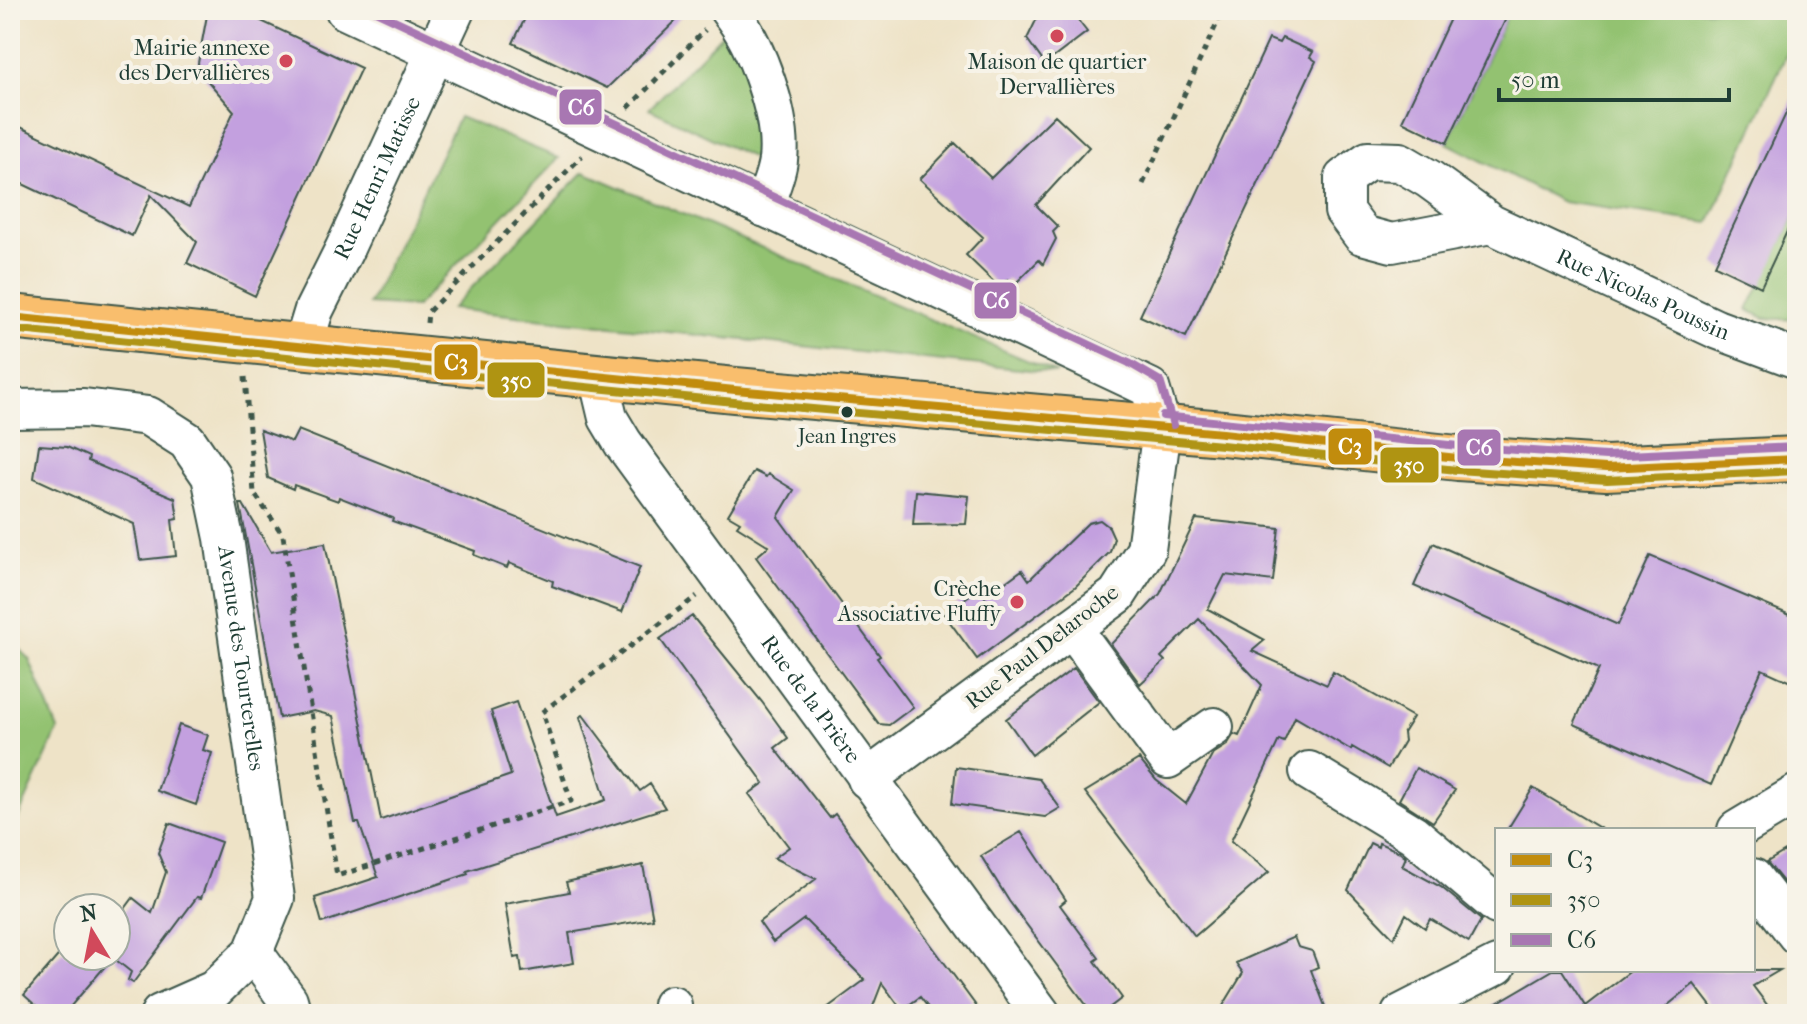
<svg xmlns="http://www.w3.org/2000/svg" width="1807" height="1024" font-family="'IM FELL French Canon',serif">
  <rect width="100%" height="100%" fill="#f7f3e8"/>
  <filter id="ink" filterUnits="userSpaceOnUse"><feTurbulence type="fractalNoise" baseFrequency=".0125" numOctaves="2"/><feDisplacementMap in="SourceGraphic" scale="16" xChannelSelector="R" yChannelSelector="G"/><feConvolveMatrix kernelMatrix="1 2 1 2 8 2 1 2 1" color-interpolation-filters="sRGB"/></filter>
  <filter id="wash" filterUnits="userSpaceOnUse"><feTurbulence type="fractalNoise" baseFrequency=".006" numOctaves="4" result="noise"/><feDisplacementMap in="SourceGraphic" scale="32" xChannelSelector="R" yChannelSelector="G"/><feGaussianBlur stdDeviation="1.8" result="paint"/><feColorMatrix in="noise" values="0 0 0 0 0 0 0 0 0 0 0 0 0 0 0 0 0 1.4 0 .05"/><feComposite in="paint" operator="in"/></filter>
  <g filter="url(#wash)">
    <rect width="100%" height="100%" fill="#eee3c7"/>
    <path fill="#93c271" stroke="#598052" stroke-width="2" d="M1510,10h287v21l-88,192 -147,-21 -115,-59z
      M726,30l21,34 19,100 -117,-55z
      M459,117l100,41 -143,149 -47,-3z
      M584,172l473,201 -606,-64z
      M1797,210v110l-33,-2 -16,-8z
      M10,640l19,19 29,71 -48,105z"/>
    <g id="blocks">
      <path fill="#c3a0df" d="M208,10h30l123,58 -106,228 -68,-33 10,-21 -46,-47 -19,41 -122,-58v-56l179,85 45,-96 -35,-40 -1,-8z
        M529,10h158l-80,78 -94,-45z
        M1041,10h29l17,22 -42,32 -18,-25z
        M1454,10h56l-63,133 -45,-22z
        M1282,38l31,14 -3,5 6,4 -130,276 -46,-21 129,-277 10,4z
        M1797,90v120l-36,77 -46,-22z
        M1055,115l34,32 -53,58 22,22 -5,5 3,7 -13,25 -4,-4 -25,25 -6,-6 -9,8 -33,-32 17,-18 -63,-58 35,-36 36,35z
        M260,430l32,12 6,-12 342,137 -18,45 -70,-26 1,-5 -44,-18 -2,5 -33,-13 1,-4 -83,-30 1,-3 -54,-21 -1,4 -44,-16 -1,4 -25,-11z
        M39,445l28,2 22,10 -1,4 87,37 3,21 -6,1 4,36 -36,4 -6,-36 -100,-46z
        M754,471l12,6 2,-3 26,16 -16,27 102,139 -3,2 36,49 -24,18 -10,-1 -123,-167 13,-11 -32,-20 3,-4 -12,-7z
        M916,491l53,5 -3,28 -53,1z
        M240,504h3l28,48 54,-9 56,277 130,-45 -20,-64 25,-9 40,115 50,-17 -26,-83 3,-2 57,76 10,-7 15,24 -198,63 1,3 -146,49 -7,-25 63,-21 -19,-54h-4l-22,-107 -19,-5 -35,7z
        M1196,519l83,9 -6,53 -48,-6 -17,34 57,31 -13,11 75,34 6,-13 80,45 -10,16 1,8 -16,27 -36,-21 -1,3 -56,-33 -11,25 -5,-2 -48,101 38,31 -74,64 -110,-144 54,-33 17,21 30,24 27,-50 14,-9 7,-11 5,2 23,-51 -63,-66 -38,38 4,4 -25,23 -29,-40 49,-50z
        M1100,520l9,7 5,11 -4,14 -35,35 -98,72 -33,-45 34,-25 7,8 37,-27 7,10 59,-57z
        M1433,543l185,82 32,-69 147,62v67l-35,-16 -51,116 -137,-61 25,-55 -185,-83z
        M692,616l70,86 26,36 -13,10 55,70 5,-4 147,200h-49l-13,-17 -18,13 -20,-27 -12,31h-51l46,-34 -61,-61 -31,23 -14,-20 57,-43 -42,-21 15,-11 -40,-53 15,-11 -104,-144z
        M1074,668l25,34 -67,53 -26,-36z
        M179,725l29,10 -5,15 9,3 -16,52 -39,-14z
        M956,767l83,12 21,29 -15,9 -93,-13z
        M1416,768l39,22 -22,32 -34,-22z
        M1533,788l70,42h-96z
        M169,823l52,19 -20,56 -4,-1 -64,86 -5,-3 3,-8 -15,-12v-39l17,-23 19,15 14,-41 -8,-19z
        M1021,832l45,68 -6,5 39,53 -4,3 27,37 -21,16h-8l-84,-113 -28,-45z
        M1370,843l8,4 1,-4 21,9 6,5 -4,9 39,21 40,33 -12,22 -39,-23 -5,9 -19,-14 -12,24 -46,-48z
        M1797,844v40l-8,5 -22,-27z
        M643,865l10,54 -84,14 5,30 -52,9 -2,-15 -6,1 -9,-54 64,-12 -3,-10z
        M1294,937l4,10 14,4 6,16 -7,3 17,44h-110l25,-41 -7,-10z
        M63,950l5,6h46l-50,58h-19l-21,-19z
        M1553,970h9l23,36 47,-36h148l-27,16 21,28h-57l-23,-30 -37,30h-179z"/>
    </g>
  </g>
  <g filter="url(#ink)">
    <use href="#blocks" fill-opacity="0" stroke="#3e564a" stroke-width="2"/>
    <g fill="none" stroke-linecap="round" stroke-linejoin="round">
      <g stroke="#3e564a" stroke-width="42">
        <g id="minor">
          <path d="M345,10l805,378 12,40 -16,122 -29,45 -250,184"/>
          <path d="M729,10c27,33 54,106 49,150 -2,16 -9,32 -15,47"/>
          <path id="s1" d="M1491,224l-99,19 -30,-8 -18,-24v-33l24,-17 32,1 29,17 62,45 225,105 81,30"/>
          <path id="s2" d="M303,346l11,-36 30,-60 111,-240"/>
          <path id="s3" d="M598,376l10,42 15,25 418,571"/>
          <path id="s4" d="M10,409l74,-1 64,8 39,25 24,35 13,62 51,360 -22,54 -39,38 -54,24"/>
          <path d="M1072,628l96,131 46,-32"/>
          <path d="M1309,771l104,63 84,71"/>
          <path d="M1737,830l60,-36"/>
          <path d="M1753,878l44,57"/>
          <path d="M253,952l35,48 4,14"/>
          <path d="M671,1014l1,-9"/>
          <path d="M1401,1014l96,-49"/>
        </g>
      </g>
      <g stroke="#3e564a" stroke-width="48">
        <path id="major" d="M10,317l725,73 488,43 235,25 148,10 191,-9"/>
      </g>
      <path stroke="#3e564a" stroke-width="5" stroke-dasharray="6 6" stroke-linecap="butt" d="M628,108l77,-78
        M1143,184l80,-174
        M427,323l1,-11 154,-156
        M245,377l9,116 29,42 54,341 234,-75 -29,-89 155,-116"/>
      <use href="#minor" stroke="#fff" stroke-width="38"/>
      <use href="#major" stroke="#f9be6d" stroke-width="44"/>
      <g stroke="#f7f3e8" stroke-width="14">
        <path id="bus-1" d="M10,317l725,73 488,43 235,25 148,10 191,-9"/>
      </g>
      <g stroke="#f7f3e8" stroke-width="14">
        <path id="bus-2" d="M10,329l724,73 488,43 235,25 150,10 190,-9"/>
      </g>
      <g stroke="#f7f3e8" stroke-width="14">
        <path id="bus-3" d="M373,10l756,353 31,18 13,44
          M1163,416l296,30 147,10 190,-9"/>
      </g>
      <use href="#bus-1" stroke="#c18c0d" stroke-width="8"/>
      <use href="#bus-2" stroke="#af9412" stroke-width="8"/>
      <use href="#bus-3" stroke="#a877b2" stroke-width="8"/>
    </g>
  </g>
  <g fill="#d1495b" stroke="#f7f3e8" stroke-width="3">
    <circle cx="1057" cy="36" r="8"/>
    <circle cx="286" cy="61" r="8"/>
    <circle cx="1017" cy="602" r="8"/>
  </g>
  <circle fill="#1f3d34" stroke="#f7f3e8" stroke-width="3" cx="847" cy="412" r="7"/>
  <g text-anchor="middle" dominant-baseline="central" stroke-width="8" stroke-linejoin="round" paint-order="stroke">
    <g font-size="20" fill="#1f3d34" stroke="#f7f3e8">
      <text x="847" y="436">Jean Ingres</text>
    </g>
    <g font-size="22" fill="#1f3d34" stroke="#f7f3e8" text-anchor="end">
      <text x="270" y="48">Mairie annexe<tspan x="270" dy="25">des Dervallières</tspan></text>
      <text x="1057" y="62" text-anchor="middle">Maison de quartier<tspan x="1057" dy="25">Dervallières</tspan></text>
      <text x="1001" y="589">Crèche<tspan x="1001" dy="25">Associative Fluffy</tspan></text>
    </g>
    <g font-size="22" fill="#1f3d34" stroke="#f7f3e8">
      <text stroke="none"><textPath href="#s2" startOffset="184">Rue Henri Matisse</textPath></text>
      <text stroke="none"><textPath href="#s1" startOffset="534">Rue Nicolas Poussin</textPath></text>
      <text transform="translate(1042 647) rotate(-38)">Rue Paul Delaroche</text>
      <text stroke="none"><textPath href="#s4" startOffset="412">Avenue des Tourterelles</textPath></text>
      <text stroke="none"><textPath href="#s3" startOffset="390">Rue de la Prière</textPath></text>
    </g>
  </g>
  <g stroke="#f7f3e8" stroke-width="3">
    <rect x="558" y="88" width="45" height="38" rx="8" fill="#a877b2"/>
    <rect x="973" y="281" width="45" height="39" rx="8" fill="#a877b2"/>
    <rect x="433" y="343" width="46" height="38" rx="8" fill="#c18c0d"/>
    <rect x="486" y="361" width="60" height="38" rx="8" fill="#af9412"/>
    <rect x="1327" y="427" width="46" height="39" rx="8" fill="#c18c0d"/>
    <rect x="1456" y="428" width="46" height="39" rx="8" fill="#a877b2"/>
    <rect x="1379" y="446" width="61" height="38" rx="8" fill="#af9412"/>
  </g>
  <g font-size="22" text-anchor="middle" font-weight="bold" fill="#fff">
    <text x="581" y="115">C6</text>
    <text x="996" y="308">C6</text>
    <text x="456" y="370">C3</text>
    <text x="516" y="388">350</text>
    <text x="1350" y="454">C3</text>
    <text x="1479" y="455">C6</text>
    <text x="1409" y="473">350</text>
  </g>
  <rect width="1807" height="1024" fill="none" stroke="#f7f3e8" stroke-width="40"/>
  <rect x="1495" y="828" width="260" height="144" fill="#f7f3e8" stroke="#a1aaa0" stroke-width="2"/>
  <rect x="1511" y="854" width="40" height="12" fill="#c18c0d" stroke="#a1aaa0" stroke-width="2"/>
  <text x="1567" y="868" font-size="24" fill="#1f3d34">C3</text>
  <rect x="1511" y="894" width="40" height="12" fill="#af9412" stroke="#a1aaa0" stroke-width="2"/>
  <text x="1567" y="908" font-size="24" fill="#1f3d34">350</text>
  <rect x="1511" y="934" width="40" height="12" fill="#a877b2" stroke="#a1aaa0" stroke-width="2"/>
  <text x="1567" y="948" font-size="24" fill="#1f3d34">C6</text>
  <g transform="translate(92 932) rotate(350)"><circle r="38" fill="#f7f3e8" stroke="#a1aaa0" stroke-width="2"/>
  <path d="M0-6L14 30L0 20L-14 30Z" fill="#d1495b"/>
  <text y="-12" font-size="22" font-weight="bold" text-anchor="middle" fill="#1f3d34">N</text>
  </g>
  <path d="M1499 88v12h230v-12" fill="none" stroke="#1f3d34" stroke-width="4"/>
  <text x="1511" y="88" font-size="24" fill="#1f3d34" stroke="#f7f3e8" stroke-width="6" paint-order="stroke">50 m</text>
</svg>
